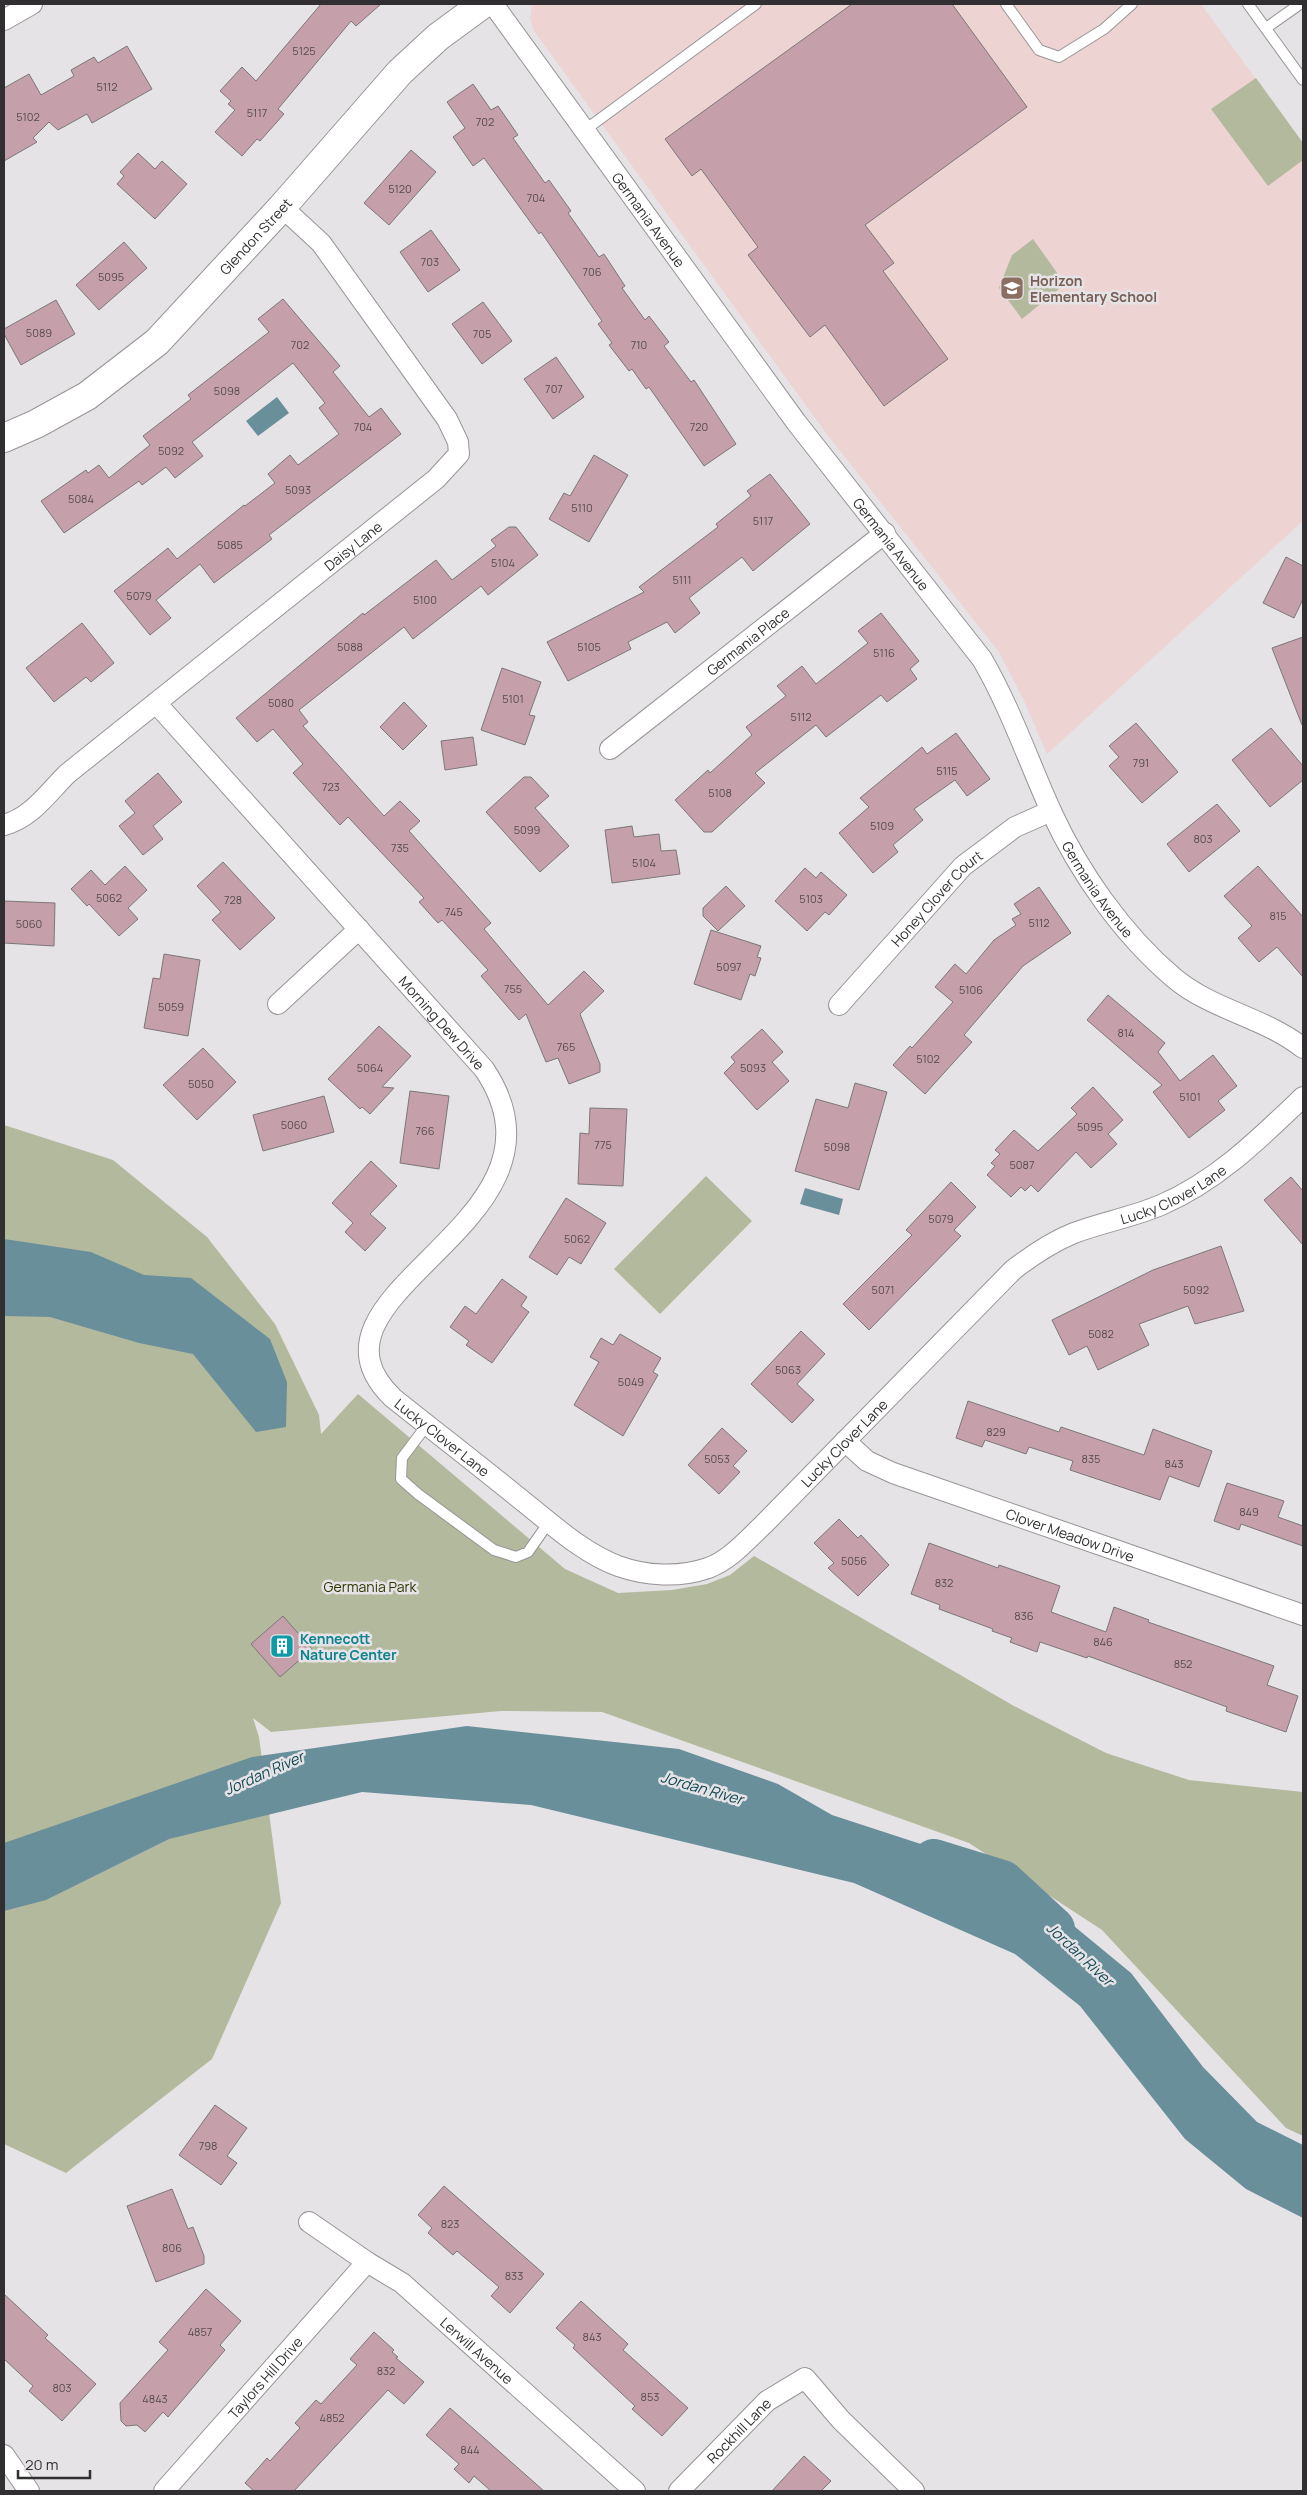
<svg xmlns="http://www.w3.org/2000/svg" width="1307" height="2495" font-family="Manrope,sans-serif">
  <rect width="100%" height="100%" fill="#e6e3e6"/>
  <path fill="#eed3d3" d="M532,4h669l102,139v378l-256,233 -22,-51 -26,-51 -173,-219 -292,-402 -4,-12z"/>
  <path fill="#b3b99d" d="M1256,78l47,65v17l-35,26 -57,-77z
    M1033,239l32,45 -43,35 -23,-31 13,-33z
    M4,1125l109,35 94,77 68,87 44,91 2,19 37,-40 207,175 53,24 54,-3 35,-6 23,-9 24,-19 260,150 92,47 83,27 114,12v344l-17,-8 -184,-198 -133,-87 -367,-131 -101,-1 -230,21 -18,-14 6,19 22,166 -69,156 -146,114 -62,-29z
    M706,1176l46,45 -92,93 -46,-45z"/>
  <path fill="#698f9b" d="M277,397l12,16 -31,23 -12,-15z
    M805,1188l38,11 -4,16 -39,-11z
    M4,1239l87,13 53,23 47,3 79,61 17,43 -1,45 -30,5 -63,-78 -54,-11 -89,-26 -46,-1z
    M467,1726l212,23 99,35 54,31 101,33 130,69 68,56 72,94 54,55 46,23v73l-57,-29 -61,-50 -105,-133 -65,-52 -161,-71 -323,-78 -169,-13 -193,47 -123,61 -42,11v-68l248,-86z"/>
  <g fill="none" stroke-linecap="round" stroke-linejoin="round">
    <path stroke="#698f9b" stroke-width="44" d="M934,1861l68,21 51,47"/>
  </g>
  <path fill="#c5a0aa" stroke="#7b7778" d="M321,4h60l-25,22 -5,-5 -73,88 6,5 -24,27 -3,-2 -15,17 -27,-24 20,-22 -7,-6 3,-3 -11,-10 22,-24 14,14z
    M852,4h100l75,103 -162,118 29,38 -11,8 65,88 -64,47 -59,-81 -15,12 -62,-82 10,-8 -57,-78 -9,7 -27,-37z
    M127,46l25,43 -60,34 -5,-9 -29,16 -9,-8 -16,16 4,4 -33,19v-73l25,-14 12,21 33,-19 -3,-6 23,-13 4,6z
    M473,84l18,26 7,-4 20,29 -5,3 32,45 4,-3 22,31 -3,2 31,44 5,-3 21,32 -3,2 23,32 4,-4 20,26 -5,4 27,36 3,-2 42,64 -32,22 -55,-79 -3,2 -14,-20 -3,2 -20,-26 3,-2 -14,-19 4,-3 -61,-89 -2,2 -55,-76 -11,8 -20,-29 12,-9 -18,-26z
    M411,150l25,22 -47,53 -25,-22z
    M138,153l17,16 7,-8 25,23 -32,35 -38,-35 7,-8 -4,-4z
    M431,230l29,40 -32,22 -28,-40z
    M124,242l23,26 -48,42 -23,-25z
    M283,299l57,67 -7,6 36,45 12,-9 20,26 -132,101 3,4 -58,44 -14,-19 -44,36 15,18 -21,17 -36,-44 54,-43 9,11 67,-54 1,1 30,-23 -7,-9 22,-19 8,10 41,-31 -20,-26 6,-5 -32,-40 -101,79 11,14 -28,22 -9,-11 -24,18 -3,-4 -75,52 -23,-32 45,-31 2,3 11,-8 10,13 41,-33 -7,-9 48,-37 -3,-4 81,-63 -11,-13z
    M56,300l19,34 -54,31 -17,-31v-5z
    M483,302l29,39 -30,23 -30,-40z
    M556,357l28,40 -31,22 -29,-40z
    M594,455l34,20 -39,67 -40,-23 15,-26 6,3z
    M770,474l40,50 -57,47 -11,-14 -53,41 11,15 -25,20 -8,-11 -39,20 3,7 -63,32 -21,-39 97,-50 -5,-5 79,-60 -2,-3 35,-28 -4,-5z
    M509,527h7l22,28 -50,40 -7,-9 -68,53 -9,-12 -105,83 9,12 -5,4 81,90 16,-15 20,20 -11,10 82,92 -7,6 64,76 36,-34 20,20 -24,23 20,50v8l-31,12 -11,-26 -12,4 -20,-48 -7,6 -38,-44 7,-6 -46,-50 -4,3 -19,-21 5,-4 -76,-81 -8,8 -47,-52 10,-9 -30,-35 -16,13 -21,-24 127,-105 1,2 72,-55 16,20 44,-34 -5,-6z
    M1286,557l17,9v33l-9,19 -31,-15z
    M881,613l38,48 -9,8 7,10 -30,23 -6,-7 -55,42 -10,-12 -61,48 10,10 -53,49h-8l-29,-32 33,-30 2,3 42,-38 -6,-8 40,-31 -9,-10 25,-20 14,18 52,-41 -10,-12z
    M82,623l32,40 -23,19 -5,-5 -32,25 -28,-34z
    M1303,637v87l-1,1 -30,-77z
    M502,668l39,14 -12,33 6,1 -10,29 -44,-15z
    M404,702l23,24 -24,24 -23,-23z
    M1136,723l42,49 -36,31 -33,-37 10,-9 -10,-11z
    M1271,728l32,38v14l-33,27 -38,-47z
    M956,733l34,46 -23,17 -12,-16 -41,29 9,11 -30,25 5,7 -25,21 -34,-40 30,-26 -9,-9 62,-51 5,7z
    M473,737l4,28 -32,5 -4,-29z
    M158,773l24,29 -29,24 10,13 -20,16 -24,-29 16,-13 -10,-12z
    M524,777h7l18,19 -14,12 34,38 -29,26 -54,-60z
    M1217,804l23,27 -51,41 -22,-28z
    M632,826l2,11 25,-3 2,17 15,-1 4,24 -68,9 -7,-53z
    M223,862l52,56 -35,32 -28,-30 9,-8 -24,-26z
    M125,866l22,24 -19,18 10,11 -19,17 -30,-32 -2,2 -16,-17 20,-19 14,15z
    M1258,866l45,51v60l-26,-30 -18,15 -21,-24 14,-12 -28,-30z
    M805,868l11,10 5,-6 26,23 -18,20 -4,-3 -18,19 -32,-30z
    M726,886l19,20 -27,25 -15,-15v-8z
    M1039,887l32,46 -48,33 -59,69 8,7 -47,52 -32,-29 17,-19 2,2 41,-46 -18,-15 20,-23 11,10 28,-34 22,-15 -4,-6 9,-5 -7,-10z
    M4,901l51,2 -1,43 -50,-3z
    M711,930l50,16 -4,11 4,1 -6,18 -5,-2 -9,26 -47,-16z
    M164,954l36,6 -12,76 -44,-8 9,-50 7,1z
    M1108,995l57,48 -7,9 22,29 33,-26 24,31 -19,15 7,9 -36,28 -36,-46 9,-7 -75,-65z
    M379,1026l32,30 -29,31 12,1 -24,26 -8,-7 -2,2 -32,-30z
    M762,1029l21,23 -11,10 17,19 -32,29 -33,-37 11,-11 -4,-5z
    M203,1048l33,34 -39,38 -34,-35z
    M855,1083l32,9 -28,98 -64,-19 21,-72 32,9z
    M1093,1087l30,33 -15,14 9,10 -26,24 -15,-16 -38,40 -7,-7 -6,6 -4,-4 -10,10 -24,-22 8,-9 -4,-3 9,-9 -5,-4 19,-20 24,21 39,-37 -6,-6z
    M410,1091l39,5 -10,73 -39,-6z
    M324,1096l10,36 -71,19 -10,-36z
    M590,1108l37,1 -4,77 -45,-2 2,-51 9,1z
    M371,1161l26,25 -27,28 16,14 -21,23 -20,-19 8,-9 -21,-20z
    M1291,1177l12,14v54l-39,-45z
    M951,1182l25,25 -22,23 7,6 -92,94 -26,-26 69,-69 -6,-5z
    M566,1198l40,25 -25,41 -12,-7 -12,18 -28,-18z
    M1221,1246l23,65 -49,13 -7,-18 -49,18 10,21 -51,25 -11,-24 -18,9 -17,-35 101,-50z
    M502,1279l25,18 -6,9 8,6 -37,51 -26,-18 3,-4 -19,-14 15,-21 11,8z
    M801,1331l24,23 -28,30 17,16 -22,23 -41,-39z
    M620,1334l41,24 -8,14 5,3 -35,61 -49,-31 25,-43 -9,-5 11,-19 12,7z
    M968,1401l91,31 2,-5 83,28 9,-26 59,22 -13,36 -30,-11 -9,24 -90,-30 3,-9 -44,-14 -3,7 -41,-14 -3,7 -26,-9z
    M722,1428l25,23 -14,15 7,6 -21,22 -31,-29z
    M1227,1483l57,18 -6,16 25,9v20l-62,-22 -2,6 -25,-9z
    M839,1519l19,19 3,-3 28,30 -31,31 -30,-28 6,-5 -20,-20z
    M929,1543l69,25 1,-3 61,21 -9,26 55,20 8,-25 35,13 -1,2 126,44 -7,19 31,11 -12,36 -60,-21 1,-4 -139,-51 -1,2 -47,-16 -3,10 -27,-10 2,-4 -20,-7 1,-2 -54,-20 1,-4 -29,-11z
    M283,1616l29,33 -32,28 -29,-33z
    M215,2105l32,23 -20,28 10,7 -16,22 -42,-30z
    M444,2186l100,88 -34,39 -19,-17 8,-9 -42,-36 -4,4 -25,-22 4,-5 -14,-13z
    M172,2189l16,40 5,-2 11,29v8l-48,18 -29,-76z
    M206,2289l35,32 -21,24 5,5 -57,67 -5,-5 -18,20 -8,-7 -11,1 -5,-5 -1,-18 48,-53 -9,-8z
    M4,2294l44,41 -3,3 51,46 -34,37 -33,-30 4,-5 -29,-27z
    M581,2301l47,43 -5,6 65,58 -26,28 -30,-27 3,-3 -62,-58 2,-3 -19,-17z
    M374,2332l20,18 -2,2 6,5 -2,1 28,24 -20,22 -16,-14 -94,101h-40l-9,-8 22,-25 3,3 30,-33 -5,-5 21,-23 5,4 36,-39 -7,-6z
    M450,2408l94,83h-53l-17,-15 -5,7 -15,-14 5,-5 -33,-29z
    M804,2456l27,25 -10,10h-49z"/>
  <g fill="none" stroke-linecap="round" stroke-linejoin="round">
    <g stroke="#979496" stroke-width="12">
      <path id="lane" d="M1006,4l33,46 20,7 45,-28 28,-25
        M1248,4l55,76
        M1266,28l34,-24
        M585,130l171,-126
        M427,1425l-25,33 -1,21 17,15 76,56 22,7 12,-5 21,-30"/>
    </g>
    <g stroke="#979496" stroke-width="22">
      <g id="street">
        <path id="s1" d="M493,4l303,418 186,237c28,48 46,101 69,152 28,61 71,123 123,167 38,32 90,39 129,70"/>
        <path d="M4,20l28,-16"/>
        <path id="s2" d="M156,703l328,366c105,155 -201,223 -91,329 44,35 88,69 131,104 29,23 59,51 94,64 28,10 61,12 90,2 22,-8 39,-28 56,-44l249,-254c18,-14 39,-28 61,-37 29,-11 59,-16 87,-28 56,-24 99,-67 142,-108"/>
        <path id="s3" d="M610,749l275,-216"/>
        <path id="s4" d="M4,825c27,-7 44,-32 63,-51l369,-295 23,-25 -1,-12 -11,-23 -126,-176 -39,-36"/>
        <path d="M278,1004l81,-75"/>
        <path id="s5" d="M839,1005l124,-139 52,-39 36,-16"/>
        <path id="s6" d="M845,1441l22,20 26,12 410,142"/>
        <path id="s7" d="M309,2222l58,40 35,21 233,208"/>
        <path d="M4,2455l25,36"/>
        <path id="s8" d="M164,2491l203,-229"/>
        <path id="s9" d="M679,2491l88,-90 38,-23 36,42 73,71"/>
      </g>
    </g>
    <g stroke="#979496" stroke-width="30">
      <g id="secondary">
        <path id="s10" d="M4,438l32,-14 51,-28 70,-54 125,-135 118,-135 38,-35 45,-33"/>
      </g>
    </g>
    <use href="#lane" stroke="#fff" stroke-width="10"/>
    <use href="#street" stroke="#fff" stroke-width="20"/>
    <use href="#secondary" stroke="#fff" stroke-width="28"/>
  </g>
  <defs>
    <g id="school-square" transform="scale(1.25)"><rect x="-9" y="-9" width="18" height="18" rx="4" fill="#8d6e63" stroke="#e6e3e6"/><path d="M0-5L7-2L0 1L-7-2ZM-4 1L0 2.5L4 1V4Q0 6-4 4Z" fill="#fff"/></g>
    <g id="building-square" transform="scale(1.25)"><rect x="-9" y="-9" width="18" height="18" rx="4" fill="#0f9aa8" stroke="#e6e3e6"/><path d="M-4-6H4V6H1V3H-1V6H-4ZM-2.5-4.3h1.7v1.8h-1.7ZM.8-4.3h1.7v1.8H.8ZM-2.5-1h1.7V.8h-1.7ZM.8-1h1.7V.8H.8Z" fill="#fff"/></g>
  </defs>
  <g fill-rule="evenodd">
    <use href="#school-square" x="1012" y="288"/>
    <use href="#building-square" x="282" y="1646"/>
  </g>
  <g text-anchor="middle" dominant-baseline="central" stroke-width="5" stroke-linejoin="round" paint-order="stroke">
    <g font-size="11" fill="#564b4f">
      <text x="304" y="50">5125</text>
      <text x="107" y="86">5112</text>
      <text x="257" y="112">5117</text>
      <text x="28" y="116">5102</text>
      <text x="485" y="121">702</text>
      <text x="400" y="188">5120</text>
      <text x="536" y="197">704</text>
      <text x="430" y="261">703</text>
      <text x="592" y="271">706</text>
      <text x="111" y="276">5095</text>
      <text x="39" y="332">5089</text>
      <text x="482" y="333">705</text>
      <text x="300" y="344">702</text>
      <text x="639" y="344">710</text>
      <text x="554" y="388">707</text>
      <text x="227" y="390">5098</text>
      <text x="363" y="426">704</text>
      <text x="699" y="426">720</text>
      <text x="171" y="450">5092</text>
      <text x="298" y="489">5093</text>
      <text x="81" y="498">5084</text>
      <text x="582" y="507">5110</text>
      <text x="763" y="520">5117</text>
      <text x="230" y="544">5085</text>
      <text x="503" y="562">5104</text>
      <text x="682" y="579">5111</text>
      <text x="139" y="595">5079</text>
      <text x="425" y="599">5100</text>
      <text x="350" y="646">5088</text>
      <text x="589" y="646">5105</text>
      <text x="884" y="652">5116</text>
      <text x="513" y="698">5101</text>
      <text x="281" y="702">5080</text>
      <text x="801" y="716">5112</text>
      <text x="1141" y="762">791</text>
      <text x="947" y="770">5115</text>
      <text x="331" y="786">723</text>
      <text x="720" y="792">5108</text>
      <text x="882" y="825">5109</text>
      <text x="527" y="829">5099</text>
      <text x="1203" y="838">803</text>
      <text x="400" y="847">735</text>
      <text x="644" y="862">5104</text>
      <text x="109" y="897">5062</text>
      <text x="811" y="898">5103</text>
      <text x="233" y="899">728</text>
      <text x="454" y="911">745</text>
      <text x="1278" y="915">815</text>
      <text x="1039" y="922">5112</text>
      <text x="29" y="923">5060</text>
      <text x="729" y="966">5097</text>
      <text x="513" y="988">755</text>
      <text x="971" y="989">5106</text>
      <text x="171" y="1006">5059</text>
      <text x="1126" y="1032">814</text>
      <text x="566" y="1046">765</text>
      <text x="928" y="1058">5102</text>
      <text x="370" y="1067">5064</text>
      <text x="753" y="1067">5093</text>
      <text x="201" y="1083">5050</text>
      <text x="1190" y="1096">5101</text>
      <text x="294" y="1124">5060</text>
      <text x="1090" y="1126">5095</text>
      <text x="425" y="1130">766</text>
      <text x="603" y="1144">775</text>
      <text x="837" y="1146">5098</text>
      <text x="1022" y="1164">5087</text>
      <text x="941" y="1218">5079</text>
      <text x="577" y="1238">5062</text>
      <text x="883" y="1289">5071</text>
      <text x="1196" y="1289">5092</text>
      <text x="1101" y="1333">5082</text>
      <text x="788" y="1369">5063</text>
      <text x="631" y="1381">5049</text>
      <text x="996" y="1431">829</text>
      <text x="717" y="1458">5053</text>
      <text x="1091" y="1458">835</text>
      <text x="1174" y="1463">843</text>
      <text x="1249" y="1511">849</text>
      <text x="854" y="1560">5056</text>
      <text x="944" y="1582">832</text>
      <text x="1024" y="1615">836</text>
      <text x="1103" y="1641">846</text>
      <text x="1183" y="1663">852</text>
      <text x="208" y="2145">798</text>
      <text x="450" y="2223">823</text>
      <text x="172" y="2247">806</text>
      <text x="514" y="2275">833</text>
      <text x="200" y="2331">4857</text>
      <text x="592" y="2336">843</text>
      <text x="386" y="2370">832</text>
      <text x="62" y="2387">803</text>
      <text x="650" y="2396">853</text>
      <text x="155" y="2398">4843</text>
      <text x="332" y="2417">4852</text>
      <text x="470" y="2449">844</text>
    </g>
    <g font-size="14" fill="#312f31" stroke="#e6e3e6">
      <text stroke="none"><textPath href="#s1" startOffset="266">Germania Avenue</textPath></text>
      <text stroke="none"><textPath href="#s10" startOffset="326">Glendon Street</textPath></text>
      <text stroke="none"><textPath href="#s1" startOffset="671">Germania Avenue</textPath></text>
      <text stroke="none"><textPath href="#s4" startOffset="448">Daisy Lane</textPath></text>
      <text stroke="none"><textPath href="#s3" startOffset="175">Germania Place</textPath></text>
      <text stroke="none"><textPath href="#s1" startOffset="1076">Germania Avenue</textPath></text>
      <text stroke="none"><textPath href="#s5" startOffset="145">Honey Clover Court</textPath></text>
      <text stroke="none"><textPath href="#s2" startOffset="429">Morning Dew Drive</textPath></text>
      <text stroke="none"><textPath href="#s2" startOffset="1858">Lucky Clover Lane</textPath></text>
      <text stroke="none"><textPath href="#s2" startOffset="942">Lucky Clover Lane</textPath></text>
      <text stroke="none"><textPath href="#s2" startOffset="1438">Lucky Clover Lane</textPath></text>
      <text stroke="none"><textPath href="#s6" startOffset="246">Clover Meadow Drive</textPath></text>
      <text stroke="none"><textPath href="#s7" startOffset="212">Lerwill Avenue</textPath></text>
      <text stroke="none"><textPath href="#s8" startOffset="152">Taylors Hill Drive</textPath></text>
      <text stroke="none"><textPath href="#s9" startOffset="85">Rockhill Lane</textPath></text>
    </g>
    <g font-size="14" font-weight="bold" fill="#785e54" stroke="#e6e3e6" text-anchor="start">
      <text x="1030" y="280">Horizon<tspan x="1030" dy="16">Elementary School</tspan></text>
    </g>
    <g font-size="14" fill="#303600" stroke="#e6e3e6">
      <text x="370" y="1586">Germania Park</text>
    </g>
    <g font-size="14" font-weight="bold" fill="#0d838f" stroke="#e6e3e6" text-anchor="start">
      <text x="300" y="1638">Kennecott<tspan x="300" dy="16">Nature Center</tspan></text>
    </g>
    <g font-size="15" font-style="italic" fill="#104856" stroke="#e6e3e6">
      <text transform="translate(264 1773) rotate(-24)">Jordan River</text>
      <text transform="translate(702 1788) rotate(16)">Jordan River</text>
      <text transform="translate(1080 1954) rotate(43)">Jordan River</text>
    </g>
  </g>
  <rect width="1307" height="2495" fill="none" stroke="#312f31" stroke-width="10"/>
  <path d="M18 2470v8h72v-8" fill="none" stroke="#312f31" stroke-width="2.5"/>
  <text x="25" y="2470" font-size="15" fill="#312f31" stroke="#e6e3e6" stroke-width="4" paint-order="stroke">20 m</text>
</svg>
